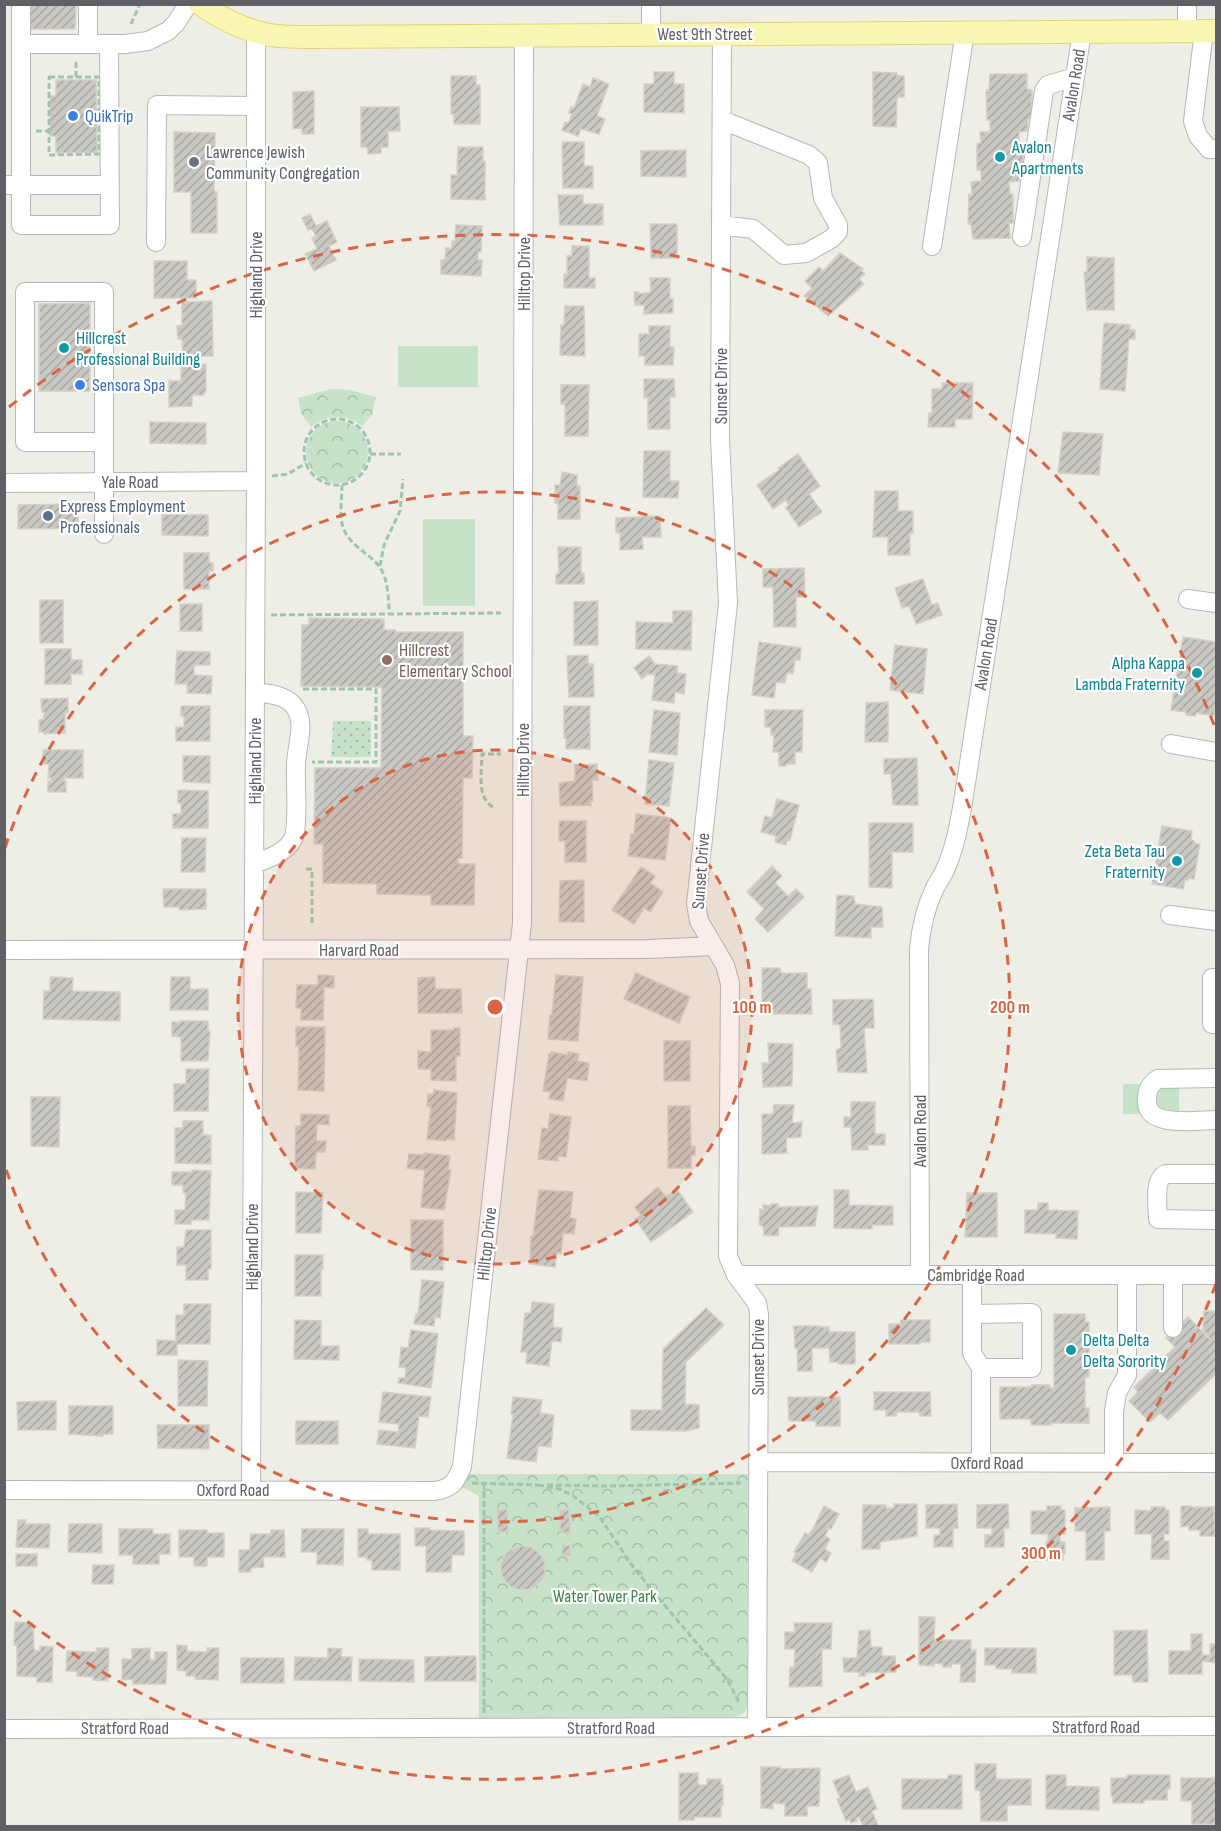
<svg xmlns="http://www.w3.org/2000/svg" width="1221" height="1831" font-family="'Sofia Sans Condensed',sans-serif">
  <defs>
    <pattern id="grass-dots" width="8" height="8" patternUnits="userSpaceOnUse" patternTransform="scale(1.5)"><rect width="8" height="8" fill="#c6e3ca"/><path d="M2 2h.1M6 6h.1" fill="none" stroke="#a4bba8" stroke-width="1.8" stroke-linecap="round"/></pattern>
    <pattern id="park-crowns" width="20" height="18" patternUnits="userSpaceOnUse" patternTransform="scale(1.5)"><rect width="20" height="18" fill="#c6e3ca"/><path d="M2 6a3 3 0 1 1 6 0M12 15a3 3 0 1 1 6 0" fill="none" stroke="#a4bba8"/></pattern>
    <pattern id="building-hatch" width="6" height="6" patternUnits="userSpaceOnUse" patternTransform="scale(1.5)"><rect width="6" height="6" fill="#cac8c3"/><path d="M-1 1l2-2M0 6l6-6M5 7l2-2" fill="none" stroke="#a7a6a2"/></pattern>
  </defs>
  <rect width="100%" height="100%" fill="#efeee6"/>
  <path fill="url(#grass-dots)" d="M333,721h38v36h-40z"/>
  <path fill="url(#park-crowns)" d="M331,389l19,1 26,7 -4,18 -10,11c-16,-13 -36,-12 -51,1l-10,-13 -3,-16z
    M306 452a31 31 0 1 1 62 0a31 31 0 1 1-62 0Z
    M469,1474h279l-1,233c-3,7 -7,9 -14,10l-254,1v-222l-17,-9z"/>
  <path fill="#c6e3ca" d="M398,346h80v41h-80z
    M423,519h52v87h-52z
    M1123,1084h56v30h-56z"/>
  <path fill="url(#building-hatch)" stroke="#d3d1c5" stroke-width="1.5" d="M30,4h46l-1,25h-46z
    M654,72h20v12h10v29l-40,-1v-28h10z
    M873,72l24,1v3h7v21h-7l-1,30 -23,-1z
    M990,74h37v15l5,1 -1,28 -3,1 -1,12 -8,1v11l4,1v26h-4v11l-10,1 1,12h3v29h-4l1,15 -37,1 -2,-15h-3l1,-30 3,1 -1,-13 10,-1v-11h-4v-26l4,-1 -1,-11h10v-12h-3l-1,-30 3,1z
    M451,76h25v9h4v39h-26v-10h-3z
    M593,78l16,6 -12,32 8,3 -6,15 -18,-5 -3,7 -16,-6 3,-8 3,1 4,-9 -3,-1 2,-6 3,1 9,-24 7,3z
    M56,80h40l1,72 -41,1v-17h-6v-40h6z
    M314,91v43h-12v-6l-9,1v-37z
    M361,107h38l1,24h-12v16h-7v6l-13,1 -1,-7h-6z
    M174,132l41,1 -1,58 3,1v41h-26v-41h-17z
    M562,142h22v24h9v22h-30z
    M458,147h25v14h2v39l-34,-1v-24h6z
    M686,150v27l-45,-1v-25z
    M558,195h25v9h20v21h-43z
    M310,214l6,12 11,-5 10,21 -8,4 7,14 -22,11 -9,-17 12,-5 -5,-11 4,-2 -4,-7 -4,1 -6,-12z
    M650,224h27v34h-26z
    M456,225l26,1 -1,26h-3v8h4l-1,16 -40,-2v-14h4l1,-12h6v-7h3z
    M572,246h17v32h6v10h-31v-14h3v-18h5z
    M840,253l23,16 -2,1 4,4 -6,5 5,5 -36,32 -24,-20 8,-8 -7,-7 14,-14 4,4z
    M1087,257l27,1v52h-27l-3,-38h3z
    M154,261h33v19h9v18h-42z
    M650,278h20v21h3v14l-29,1v-9h-9l-1,-13h4l1,2 12,-2z
    M212,301l1,55h-30l-1,-17h-4l-1,-13 5,-1v-23z
    M90,303v88h-51v-87z
    M565,306h19l1,50 -25,-1 1,-30h3z
    M1104,323l26,2 -1,4 6,1v9h-6l-4,52 -25,-2z
    M649,326h21v21h4l-1,18h-28v-9h-6v-22h10z
    M206,364v28h-2v3h-12v11l-23,1v-26h12v-16z
    M644,379h30l1,18h-5v32h-22v-32l-4,1z
    M942,383h31l-1,36h-17v8h-27l1,-14h3v-24h10z
    M561,385h28l-1,51h-23v-32h-4z
    M150,422l56,1v21l-56,-1z
    M1063,432l40,2 -4,41 -41,-2z
    M644,451h26v30h9l-1,17 -35,-1z
    M798,454l22,32 -11,8 13,18 -23,15 -13,-19 3,-3 -3,-5 -13,9 -16,-24 22,-15 -1,-2z
    M562,472l15,3v11h3v33h-22v-16h-3v-18h5z
    M875,491h23v20h15v22h-3v22h-22v-18h-15z
    M78,504v24l-60,1v-24z
    M162,514l46,1v21l-46,-1z
    M660,516l1,21h-19l1,12 -23,1v-17h-4v-15z
    M558,547h23v26h3v11h-28v-10h3z
    M184,553h25v10h4v8h-4v18h-25z
    M804,568l1,29h-9v30h-22l-1,-40h-10v-18z
    M923,579l9,26 6,-2 4,12 -26,9 -7,-18 -7,2 -7,-20z
    M40,600h23v43h-23z
    M598,601v44h-24v-43z
    M180,604h22v27h-22z
    M673,611h19l-1,39 -55,-1v-27l37,1z
    M309,618l75,1v11h11v2h68v104h10l-1,42h-9l-1,80h-4v6h17l-1,41h-43v-10l-54,-1v-10l-54,-1v-39h-9l1,-76h66l1,-81 -81,-1 1,-61h7z
    M1183,637l33,5v61l-2,13 -18,-3 -1,3 -9,-1v-3l-15,-2z
    M759,642l42,6 -1,12h-5l-2,14 -6,-1 -2,10 -9,-1 -2,16 -22,-3z
    M895,645l32,4 -4,45 -33,-4z
    M45,649h26v11h11v14h-11v10h-26z
    M177,651l33,1v13h-16v10l18,1 -1,18 -24,-1v-9h-12z
    M588,655v9h5l1,33h-25l-2,-41z
    M649,656l6,8 23,2 -1,7 9,1 -2,20 -9,-2 -1,11 -22,-3 3,-25 -7,-1 -6,5 -8,-11z
    M68,698v15h-3v20l-21,1v-2h-5v-12l5,-1v-7h-2l-1,-13z
    M888,702v40h-23l1,-39z
    M181,706h29v35h-34v-14h8v-11h-3z
    M564,706h26v43h-24v-11h-2z
    M654,710l26,3 -3,42 -28,-3z
    M765,710h38l-1,42h-7v12h-9v2h-7v-14h-6l1,-17h-3v-8h-6z
    M43,750h40v28h-19v3h2v11h-18v-11h3v-3h-3l1,-14h-6z
    M183,756h27v27l-27,-1z
    M917,758l1,47h-25l-2,-31h-7v-15z
    M649,760l25,3 -5,43 -24,-2z
    M597,764l1,16h-6l1,21h-3l1,4 -31,1 -1,-23 16,-2v-16z
    M178,790l30,1v37h-35v-14h8v-11h-3z
    M777,799l22,6 -9,35 -3,-1 -1,6 -11,-3 1,-6 -15,-4 4,-16 7,2z
    M636,814l35,4 -6,42 -37,-4 3,-22h3z
    M559,821h27v41h-21v-21h-6z
    M869,823h44v29h-21v36l-23,-1z
    M1162,826l30,5 -1,9 3,1v2l6,1 -6,35 -5,-1 -1,2h-3l-2,9 -31,-5z
    M182,838h24l-1,34h-24z
    M772,866l10,10 -7,7 13,13 8,-7 8,8 -36,35 -13,-13 9,-10 -17,-17z
    M641,867l14,9 -5,7 13,9 -13,20 -6,-4 -10,16 -22,-14z
    M584,880v42h-25l1,-41z
    M163,889h43v20l-27,1v-3h-15z
    M837,895l17,1 1,8 27,3 1,20h-12v11l-36,-2z
    M762,968h18l1,5h26v16h4l1,25h-50z
    M636,973l54,24 -11,26 -55,-24z
    M318,975l16,1v12l-10,-1 -1,33h-22v-12h-5l1,-23h21z
    M556,975l27,2 -5,64 -30,-2 2,-24h2z
    M50,977l23,1 -1,13 48,1v29l-77,-2 1,-28h6z
    M171,977h19v12h18v21h-38z
    M435,977v12h26l1,24h-44v-35z
    M873,999l1,29h-10l3,45 -29,-1 -2,-22 5,-2 -1,-23 -7,-1v-24z
    M180,1021h28v10h2l-2,30h-27v-24l-9,-1v-14h8z
    M296,1027h29l-1,64 -26,-1 1,-44h-3z
    M454,1028h6v28h-4v25l-25,-1v-11h-13v-18l13,1v-22h23z
    M664,1041h26v40h-26z
    M768,1043l25,1 -1,42 -29,1 -1,-24h7z
    M551,1052l17,3v-3l11,2 -2,7 12,2 -2,18 -20,-3 -4,23 -14,-2 2,-7 -8,-1 6,-37h2z
    M186,1069h23l-1,42h-34v-27h12z
    M434,1090l23,3 -3,47 -8,-1v2l-19,-2 4,-32 -4,-1 1,-12 5,1z
    M31,1097h29l-1,50 -28,-1z
    M851,1102h24v32h10v11h-17v5h-16l-1,-23h-7v-10h7z
    M774,1105h20l-2,18 10,-1 -1,15 -15,1 1,15 -25,1v-40h11z
    M668,1106h22l1,40h4v9h-4v13h-23z
    M301,1114l28,1v10l-12,-1 -1,17h10l-1,11h-9l-1,17 -20,-1 1,-42h5z
    M550,1114l21,3 -5,40 -8,-1v5l-20,-2 4,-31 6,1z
    M183,1121h20v14h8v29l-36,-1v-35h8z
    M424,1153l26,3 -2,14h3l-7,40 -23,-3 4,-37 -18,-2 2,-14 15,1z
    M192,1170l19,1 -2,49h-18v4h-16v-14h10l1,-17h-3v-8h-11v-13h20z
    M658,1187l8,10 11,-8 16,23 -42,30 -16,-23 6,-4 -6,-8z
    M539,1190l34,2 -3,26 6,1 -2,15 -11,-1 -2,20 -4,-1 -2,15 -25,-3 1,-28h2z
    M834,1190h15v15l44,1v19h-21v4l-38,-1z
    M296,1192l27,1 -2,40h-25z
    M967,1193h30v44h-32z
    M1038,1203h10v7l30,1 -1,28 -21,-1v-4l-31,-1v-23h13z
    M771,1204h7l1,3 39,-1 -3,20 -36,1 -1,9 -14,-1 -1,-9 -4,-1 1,-16 4,1 -1,-5 7,1z
    M411,1220h32v50h-32z
    M186,1230h25v39h-3v11h-22v-15h-9v-18h7z
    M295,1255h28v14h-2v27h-26z
    M422,1280l22,2 -4,36 -5,-1 -1,9 -20,-2 2,-10h2z
    M532,1302l22,2 -1,23 9,1 -1,14 -9,-1 -3,25 -23,-3 1,-11h-6l4,-39h6z
    M184,1304h27l-1,40h-33v11h-20v-15l19,1v-26h8z
    M706,1308l18,17 -38,37 -1,42 14,1v23l-13,3 -55,-1v-20h31l1,-61z
    M1204,1311h12v63l-48,46 -8,-7 -10,9 -21,-21 9,-9 -4,-5 41,-40 -9,-9 22,-21 22,22 -7,-9z
    M1054,1314h31v8h4v55h-4v31h4v15h-38v2h-20v-6h-31v-32h32v-2h18v3h4z
    M295,1320l26,1v25h18v14l-45,-1z
    M901,1320h29v22h-10v2h-31v-20h12z
    M794,1326h27v1h8v5h26v32h-17v-2h-8l-1,-14h-17v23h-14l-1,-23h-2z
    M411,1330l27,4 -7,54 -33,-5 1,-5h6l1,-10 -7,-1 2,-20 7,1z
    M178,1360l30,1 -1,45h-29z
    M383,1392l48,5 -3,20 -9,-1 -4,32 -38,-4 2,-14 19,2 1,-8 -20,-2z
    M874,1392h56l1,24h-11v-4h-21l-3,1v3h-10v-6h-12z
    M513,1397l29,3 -2,13 14,2 -3,32 -13,-1 -2,16 -29,-4 6,-44h-2z
    M788,1397h52v29h-24v-5h-27z
    M56,1401v29h-38l-1,-28z
    M69,1406h44v28h-10v2l-34,-2z
    M296,1421h42v23h-42z
    M157,1425h52v24l-51,-1z
    M894,1504h23v32l-37,6v7h-18l1,-44h23v3h8z
    M957,1504l1,24h-5v19h-19v-12h6v-7h-14v-23z
    M1008,1504l1,24h-5v19h-19v-12h7v-7h-15v-23z
    M824,1506l15,8 -8,15 -2,-1 -4,8 5,3 -5,10 6,4 -5,9 -6,-4 -8,14 -20,-11 4,-8 -2,-1 11,-19 3,2 5,-6z
    M1047,1506h14v4h4v24h-5v8h5v12h-2v6h-17v-18h2v-8h-17v-23h16z
    M1181,1506h10v1h23l1,29h-15v-6h-11v-4l-8,1z
    M1110,1507v24h-6v29h-18v-29h-11v-23z
    M1151,1507h14v3h4v24h-5v7h5v18h-18l1,-25h-17v-24l16,1z
    M507,1509l1,23h-10l-1,-22z
    M560,1510h9l1,23h-10z
    M18,1520h8l-1,4h25l-1,24 -33,-1z
    M69,1524h33v29l-34,-1z
    M415,1528h15v2l34,1v24h-12l-1,17h-25v-26h-11z
    M119,1529h34v5h17v20h-11v10h-26v-9h-14z
    M302,1529h42l-1,36 -26,-1v-12h-16z
    M358,1529h10v5h32v36h-28v-10h-5v-3h-9z
    M179,1530h28v3h17v24h-17v9h-13v-9h-15z
    M271,1530h13l1,27h-22l1,10 -13,1v4h-12v-22h11v-16h21z
    M562,1545h8v11h-8z
    M501 1568a22 22 0 1 1 44 0a22 22 0 1 1-44 0Z
    M16,1554h21v12h-21z
    M93,1565h21l-1,19h-21z
    M919,1617h16l-1,23h37v10h5l-1,32h-15l1,-18h-9l-1,3h-8v-3l-9,-1v3l-15,-1z
    M15,1622l18,1 1,27 6,1v-5l13,1 -1,35h-15v-5l-20,-1v-31h-3z
    M794,1623h38l-1,26h-9v37l-33,1 1,-20h4l1,-18h-10v-17h10z
    M870,1630l1,17h11v9h13l1,16 -31,1v3h-6v-4h-15l-1,-14h14l2,-27z
    M1147,1630l1,52h-15l-1,-7h-18v-44z
    M1191,1634h11v21h8v-11h6v19l-14,-2v13h-33v-23h22z
    M177,1645l10,1v5l20,1v-4h12l-1,32 -23,-1v-3h-9v-5l-9,-1z
    M97,1648h12l-1,33 -15,-1 1,-3 -17,-1v-5h-11l1,-20 30,1z
    M150,1648v12h5v-8h12l-1,32h-33v-5l-11,1v-21h10v-10z
    M328,1648l14,1 -1,8h11l-1,24 -57,-1 1,-23 33,1z
    M985,1648h51v25h-24v-4h-16v-4h-11z
    M460,1656h15l1,2v23h-51v-24z
    M241,1658h43v25h-43z
    M359,1659l55,1v22l-55,-1z
    M975,1764h21v15h35v26h-24v16h-26l-1,-31h-5z
    M761,1767h19v2l40,-1 -1,38h-12v10h-22v-12l-12,-1v6l-12,-1z
    M679,1773h19v12h9v-6h14v6h2v20h-2v12h-27v3h-15z
    M849,1775l7,17 12,-5 9,22 -5,2 6,15h-15l-4,-9 -3,1 1,3 -6,2 -2,-4 -3,2 -9,-22 3,-1 -7,-17z
    M948,1775h14v34h-60v-30h46z
    M1046,1775h20v11l33,1v23l-53,-1z
    M1127,1775h43v14h-3v11h-23v3h-31v-7h-2v-18h16z
    M1181,1778h35v46h-24v-23h-11z"/>
  <g fill="none" stroke-linecap="round" stroke-linejoin="round">
    <g stroke="#b6b7bc" stroke-width="20">
      <path id="minor" d="M21,4v221h89l-1,-181
        M88,4v40
        M1187,4v27
        M1204,31l-11,90 5,15 11,13h7
        M722,34l-2,405 8,164 -32,301 3,17 26,44 5,18 -2,273 8,19 21,28 2,11 -2,413
        M651,35v-31
        M21,44h104l23,-3 20,-10 8,-8 12,-19
        M4,185h105
        M721,225l32,4 31,26 22,-2 25,-14 7,-7v-7l-15,-27 -5,-35 -9,-8 -87,-35
        M1022,237l22,-146 4,-6 27,-8
        M156,242l1,-137 99,1
        M932,246l33,-214
        M104,442h-79v-150h79v242
        M4,483l252,-2
        M1188,599l28,4
        M1171,744l45,8
        M254,864c13,-5 32,-11 39,-25 6,-12 2,-58 3,-74 0,-17 10,-40 0,-56 -8,-14 -26,-15 -41,-17
        M1170,915l46,6
        M4,950l645,-1 64,-3
        M1216,978h-4v46h4
        M1216,1078l-58,1c-8,5 -11,11 -11,20 -3,30 50,21 69,21
        M1216,1174h-50c-13,5 -8,33 -8,45l58,1
        M736,1275h480
        M920,1275l-1,-326c2,-21 6,-40 15,-59 3,-7 8,-13 11,-20 10,-22 14,-45 18,-68l119,-770
        M972,1275v78l9,15v95
        M1173,1275v53
        M972,1314l60,-1v55h-51
        M758,1462l458,1
        M1114,1463v-52l3,-18 10,-18v-100
        M4,1490l431,1c17,-3 20,-8 27,-24l60,-544 2,-887
        M251,1490l5,-1009v-449
        M4,1729l1212,-3"/>
    </g>
    <g stroke="#e4d46a" stroke-width="24">
      <path id="major" d="M200,4c20,14 46,27 70,31 13,2 26,2 38,2l908,-6"/>
    </g>
    <path stroke="#9fc4af" stroke-width="3" stroke-dasharray="6 3" stroke-linecap="butt" d="M131,24l9,-20
      M49,77h50v77l-50,1z
      M76,77v-18
      M36,131h13
      M304 452a33 33 0 1 1 66 0a33 33 0 1 1-66 0Z
      M370,454h31
      M272,476l16,-2 18,-11
      M342,485c0,14 -4,34 3,47 7,14 23,21 33,33 10,11 11,34 11,49
      M380,566l4,-21 16,-34 3,-32
      M271,615l230,-2
      M303,689h73v73h-64
      M493,807c-17,-9 -11,-37 -11,-53h19
      M306,869h6v55
      M472,1483l66,2
      M484,1483v230
      M538,1485l21,4 13,6 27,21 32,48 20,25 76,90 12,23
      M547,1485l60,1 134,-3"/>
    <use href="#minor" stroke="#fff" stroke-width="18"/>
    <use href="#major" stroke="#f7f6b3" stroke-width="22"/>
  </g>
  <circle cx="495" cy="1007" r="257" fill="#d86543" fill-opacity=".12"/>
  <g fill="none" stroke="#d86543" stroke-width="3" stroke-dasharray="10 8">
    <circle cx="495" cy="1007" r="257"/>
    <path d="M5 848A515 515 0 1 1 5 1166"/>
    <path d="M1216 1284A772 772 0 0 1 9 1607M9 407A772 772 0 0 1 1216 730"/>
  </g>
  <g fill="#3f7fe0" stroke="#fff" stroke-width="2">
    <circle cx="73" cy="116" r="6"/>
    <circle cx="80" cy="385" r="6"/>
  </g>
  <g fill="#0f9aa8" stroke="#fff" stroke-width="2">
    <circle cx="1000" cy="157" r="6"/>
    <circle cx="64" cy="348" r="6"/>
    <circle cx="1197" cy="673" r="6"/>
    <circle cx="1177" cy="861" r="6"/>
    <circle cx="1071" cy="1350" r="6"/>
  </g>
  <circle fill="#6b7280" stroke="#fff" stroke-width="2" cx="194" cy="162" r="6"/>
  <circle fill="#5c6f8a" stroke="#fff" stroke-width="2" cx="48" cy="516" r="6"/>
  <circle fill="#8d6e63" stroke="#fff" stroke-width="2" cx="387" cy="660" r="6"/>
  <g text-anchor="middle" dominant-baseline="central" stroke-width="4.5" stroke-linejoin="round" paint-order="stroke">
    <g font-size="18" fill="#5e6065" stroke="#fff">
      <text x="705" y="34">West 9th Street</text>
      <text transform="translate(1074 85) rotate(-81)">Avalon Road</text>
      <text transform="translate(524 274) rotate(-90)">Hilltop Drive</text>
      <text transform="translate(256 275) rotate(-90)">Highland Drive</text>
      <text transform="translate(721 386) rotate(-90)">Sunset Drive</text>
      <text x="130" y="482">Yale Road</text>
      <text transform="translate(986 654) rotate(-81)">Avalon Road</text>
      <text transform="translate(523 760) rotate(-90)">Hilltop Drive</text>
      <text transform="translate(255 761) rotate(-90)">Highland Drive</text>
      <text transform="translate(701 871) rotate(-86)">Sunset Drive</text>
      <text x="359" y="950">Harvard Road</text>
      <text transform="translate(920 1131) rotate(-90)">Avalon Road</text>
      <text transform="translate(487 1244) rotate(-84)">Hilltop Drive</text>
      <text transform="translate(252 1247) rotate(-90)">Highland Drive</text>
      <text x="976" y="1275">Cambridge Road</text>
      <text transform="translate(758 1357) rotate(-90)">Sunset Drive</text>
      <text x="987" y="1463">Oxford Road</text>
      <text x="233" y="1490">Oxford Road</text>
      <text x="1096" y="1727">Stratford Road</text>
      <text x="125" y="1728">Stratford Road</text>
      <text x="611" y="1728">Stratford Road</text>
    </g>
    <g font-size="18" fill="#366cbe" stroke="#fff" text-anchor="start">
      <text x="85" y="116">QuikTrip</text>
      <text x="92" y="385">Sensora Spa</text>
    </g>
    <g font-size="18" fill="#0d838f" stroke="#fff" text-anchor="start">
      <text x="1012" y="147">Avalon<tspan x="1012" dy="21">Apartments</tspan></text>
      <text x="76" y="338">Hillcrest<tspan x="76" dy="21">Professional Building</tspan></text>
      <text x="1185" y="663" text-anchor="end">Alpha Kappa<tspan x="1185" dy="21">Lambda Fraternity</tspan></text>
      <text x="1165" y="851" text-anchor="end">Zeta Beta Tau<tspan x="1165" dy="21">Fraternity</tspan></text>
      <text x="1083" y="1340">Delta Delta<tspan x="1083" dy="21">Delta Sorority</tspan></text>
    </g>
    <g font-size="18" fill="#5b616d" stroke="#fff" text-anchor="start">
      <text x="206" y="152">Lawrence Jewish<tspan x="206" dy="21">Community Congregation</tspan></text>
    </g>
    <g font-size="18" fill="#4e5e75" stroke="#fff" text-anchor="start">
      <text x="60" y="506">Express Employment<tspan x="60" dy="21">Professionals</tspan></text>
    </g>
    <g font-size="18" fill="#785e54" stroke="#fff" text-anchor="start">
      <text x="399" y="650">Hillcrest<tspan x="399" dy="21">Elementary School</tspan></text>
    </g>
    <g font-size="18" fill="#3f834c" stroke="#fff">
      <text x="605" y="1596">Water Tower Park</text>
    </g>
  </g>
  <circle cx="495" cy="1007" r="9" fill="#d86543" stroke="#fff" stroke-width="3"/>
  <g font-size="18" text-anchor="middle" font-weight="bold" fill="#d86543" stroke="#fff" stroke-width="4.5" stroke-linejoin="round" paint-order="stroke">
    <text x="752" y="1013">100 m</text>
    <text x="1010" y="1013">200 m</text>
    <text x="1041" y="1559">300 m</text>
  </g>
  <rect width="1221" height="1831" fill="none" stroke="#5e6065" stroke-width="12"/>
</svg>
